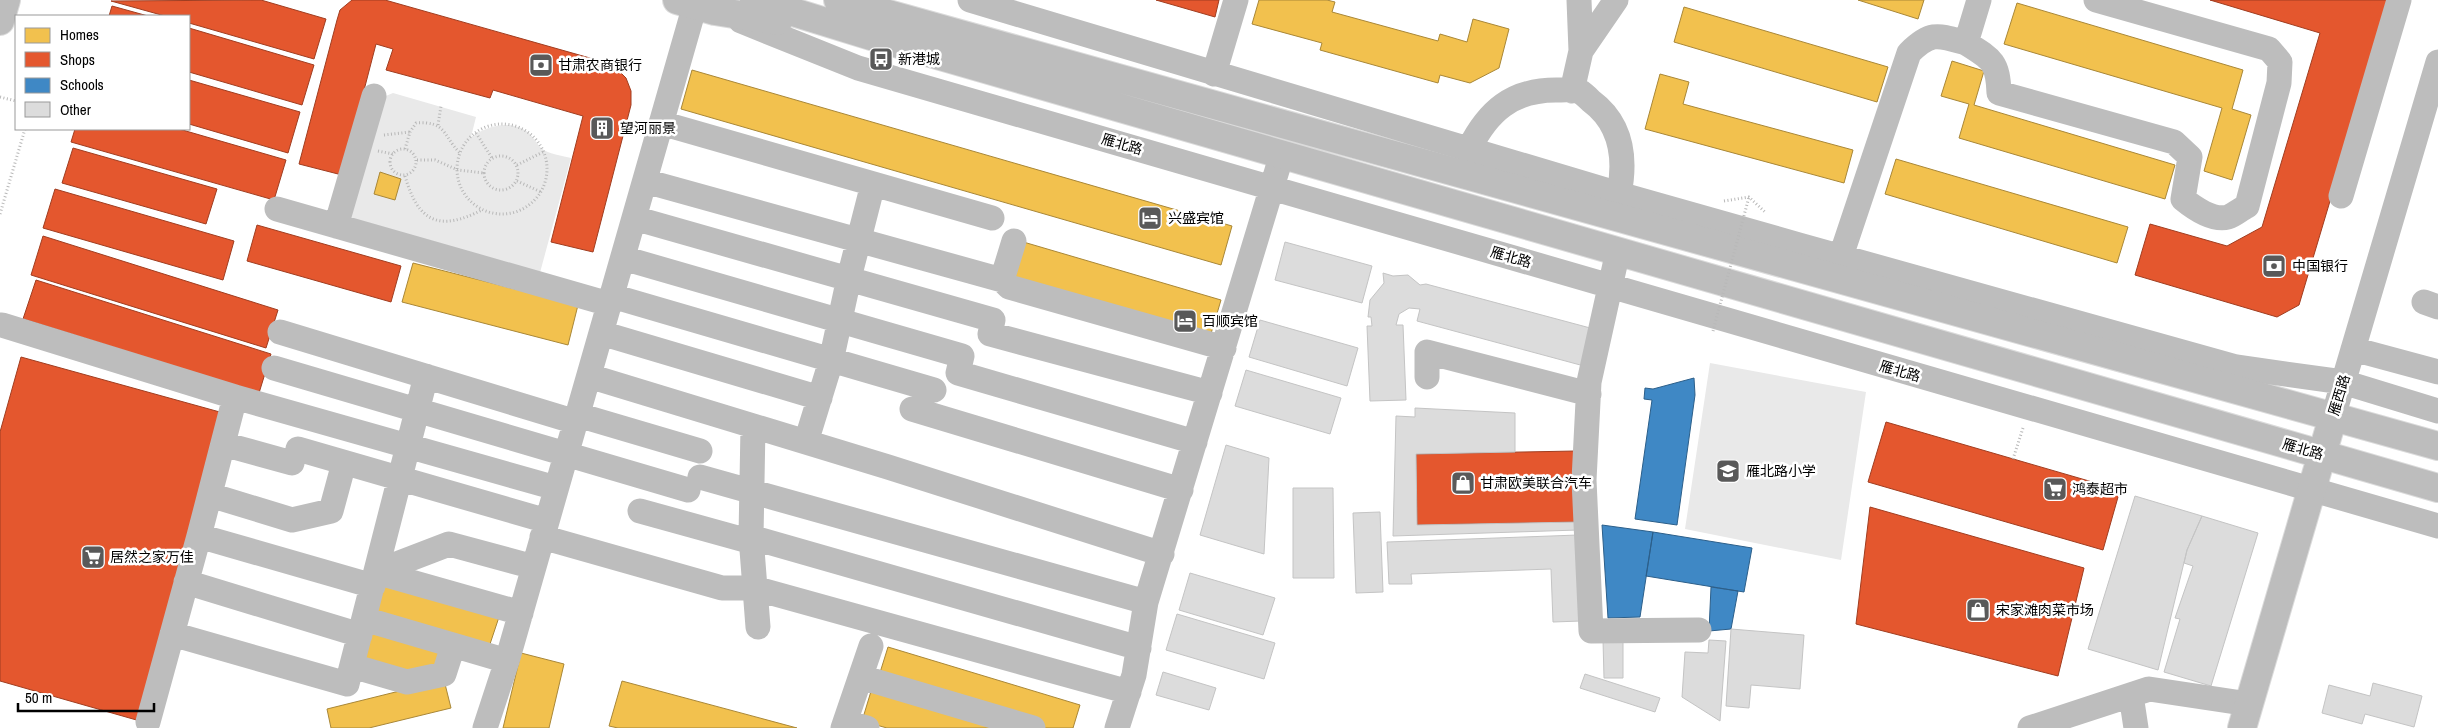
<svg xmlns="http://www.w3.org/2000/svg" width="2438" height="728" font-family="'Archivo Narrow','Noto Sans SC',sans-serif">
  <rect width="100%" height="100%" fill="#fff"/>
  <path fill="#e9e9e9" d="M393,93l83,24 -5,20c17,-12 40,-18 58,-4 5,5 8,11 12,15 6,6 23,8 30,10l-33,122 -193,-61 36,-121z
    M1710,363l156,29 -25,168 -156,-31z"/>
  <path fill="#f2c14e" stroke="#a98737" d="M1259,0h68l8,2 -3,10 106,29 2,-7 27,8 6,-23 36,10 -10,39 -29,15 -30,-8 -2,8 -118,-33 2,-7 -70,-19z
    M1858,0h66l-6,19z
    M2017,3l226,67 -11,39 19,6 -19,65 -28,-9 18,-63 -218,-64z
    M1684,7l204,60 -11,35 -203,-60z
    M1952,61l32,10 -10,34 201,60 -10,34 -206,-61 10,-34 -28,-8z
    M692,70l540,156 -11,39 -540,-156z
    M1660,74l29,8 -6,22 170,46 -9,33 -199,-54z
    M1896,159l232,68 -11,36 -232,-69z
    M380,172l21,7 -6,21 -21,-6z
    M1020,241l201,59 -11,37 -201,-60z
    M413,263l165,42 -10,40 -166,-43z
    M386,580l113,37 -11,33 -113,-36z
    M372,631l69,22 -4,15 -30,8 -44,-16z
    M888,647l192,58 -7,23h-32l-163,-49z
    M521,653l43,11 -15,64h-46z
    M444,680l7,28 -82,20h-38l-4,-19z
    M622,681l175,47h-179l-9,-2z
    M872,688l132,40h-117l-25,-7z"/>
  <path fill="#e4572e" stroke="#a03d20" d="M261,0l65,19 -12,40 -125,-36v-7h-24l-54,-15z
    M352,0h33l219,62 12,6 10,10 5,13v14l-38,147 -42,-10 32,-126 -90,-26 -3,8 -104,-28 7,-21 -17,-5 -34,131 -43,-11 38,-144 3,-10z
    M1156,0h63l-4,17z
    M2210,0h180l-91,305 -22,12 -142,-42 15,-51 77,22 35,-19 58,-194z
    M112,6l36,10h-39z
    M189,28l125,37 -12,40 -113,-33z
    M189,80l111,32 -12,41 -99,-29z
    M75,129h104l107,31 -12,40 -203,-58z
    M73,148l144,41 -11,35 -144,-41z
    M55,189l179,52 -11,39 -180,-52z
    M257,225l144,41 -10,36 -144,-41z
    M43,236l235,74 -12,38 -235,-73z
    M36,280l235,74 -12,39 -236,-74z
    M21,357l206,57 -87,307 -140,-40v-249z
    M1886,422l234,68 -17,60 -235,-68z
    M1576,451l2,71 -161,3 -1,-71z
    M1870,507l214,61 -26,108 -202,-52z"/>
  <path fill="#3f88c5" stroke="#2c5f8a" d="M1694,378l1,17 -18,130 -42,-6 17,-119 -8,-1 1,-11 8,1z
    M1602,525l51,7 -13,85 -32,1z
    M1653,532l99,16 -8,44 -98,-16z
    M1711,587l27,4 -7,38 -22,2z"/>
  <path fill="#dcdcdc" stroke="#c4c4c4" d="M1285,242l87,24 -10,37 -87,-23z
    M1383,273l10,3 15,-1 12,10 6,-1 168,45 -10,37 -167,-45 3,-12 -11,-1 -10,6 -3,11h7l3,75 -36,1 -3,-75h5l-1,-9h-3l2,-17 14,-17z
    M1260,320l98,28 -11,38 -98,-29z
    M1246,370l95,28 -11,36 -95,-28z
    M1415,408l100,5v39l-99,2 1,71 161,-3v8l-185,6 3,-120 19,1z
    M1226,445l43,13 -5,96 -64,-19z
    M1293,488h40l1,90h-41z
    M2135,496l67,20 -15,34 -29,120 -70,-21z
    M1380,512l3,80 -27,1 -3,-80z
    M2202,516l56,17 -47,153 -47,-14 16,-53 -5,-1 18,-52 -9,-3 3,-13z
    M1578,535l3,86 -28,1 -2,-53 -140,5 1,10h-23l-2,-42z
    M1190,573l85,25 -12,37 -84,-25z
    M1177,614l98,29 -11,36 -98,-29z
    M1731,629l73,6 -4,54 -49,-4 -2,23 -23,-2z
    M1603,640h20v38h-19z
    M1709,640l17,1 -6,80 -38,-24 3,-45 23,1z
    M1163,672l53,16 -7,22 -53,-15z
    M1585,674l75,24 -5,14 -75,-24z
    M2373,683l49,13 -8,31 -49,-13 -3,10 -40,-11 7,-28 41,11z"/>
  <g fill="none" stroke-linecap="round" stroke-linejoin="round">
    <g stroke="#dbdbdb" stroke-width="30">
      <path id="major" d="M677,0l38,11 63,10
        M754,0l117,36 1567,452
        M838,0l1600,446
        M0,21l6,-21
        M2242,728l91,-311"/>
    </g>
    <path stroke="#b8b8b8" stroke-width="3" stroke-dasharray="1 2.5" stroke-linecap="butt" d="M0,97l16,4
      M457 169a45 45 0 1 1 90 0a45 45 0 1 1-90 0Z
      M438,125l3,-19
      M476,133l16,25
      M384,135l26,-3
      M390 162a13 13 0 1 1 26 0a13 13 0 1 1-26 0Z
      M405,149l5,-17 6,-9c31,-2 26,12 44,30
      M378,151l15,3
      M484 173a17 17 0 1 1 34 0a17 17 0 1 1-34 0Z
      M417,160h18l23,10 26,3
      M517,165l26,-13
      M405,176c13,46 34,56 77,34
      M517,181l24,11
      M1724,201l25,-4 17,16
      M0,214l25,-85
      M2013,459l10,-31"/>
    <path stroke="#bdbdbd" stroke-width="25" d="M970,0l649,194 180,51 437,122 107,15 95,29
      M1579,0l2,51
      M741,21l117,47 1580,458
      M1966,43c26,16 32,19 33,50l175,49 16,15 -7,42c11,9 30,22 45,18 6,-2 13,-8 19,-11l32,-123 1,-21 -11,-13 -173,-49
      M1214,74l22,-74
      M1572,91l9,-40 35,-51
      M661,123l331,95
      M1469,149c19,-38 43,-59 87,-59 6,0 16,-1 23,1 4,2 9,7 12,10 31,23 35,58 28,93
      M645,181l357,99 12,-39
      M2341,196l58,-196
      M277,209l332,95
      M634,218l359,102 -3,14 220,59
      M336,226l38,-130
      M1618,251l-29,131 -5,98 7,151 108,-1
      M1841,256l68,-203c22,-22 29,-18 57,-10l13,-43
      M623,258l339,98 -4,17 237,69
      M1002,280l7,7 215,61
      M612,296l322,94
      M2424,302l14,5
      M2,325l233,72 -36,139 -51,186
      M280,332l296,90
      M601,333l219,65
      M2353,349l85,23
      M274,368l414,122
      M589,376l299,91 274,87
      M1427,377v-25l162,42
      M235,397l321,91
      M912,409l269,81
      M578,415l122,36
      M2333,417l105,-355
      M753,426l-2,111 7,90
      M806,442l25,-81 18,-83 24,-94
      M223,444l69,19
      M298,449l249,72
      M700,477l446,125
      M210,495l82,25 39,-9 13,-48
      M640,511l112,31
      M199,536l174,50
      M542,537l180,51h32l375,104
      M751,537l388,111
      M376,572l73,-28 85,23
      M376,572l145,41
      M186,582l174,53
      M364,619l143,42
      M172,634l175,50 79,-308
      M352,666l55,16 37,-8 9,-28
      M861,677l172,51
      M2131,695l5,33
      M845,722l22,6
      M485,728l22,-67 188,-656
      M843,728l28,-82
      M1117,728l17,-53 12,-73 136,-448
      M2030,728l119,-39 100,15"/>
    <use href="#major" stroke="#bdbdbd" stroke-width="28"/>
    <path stroke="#b8b8b8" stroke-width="3" stroke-dasharray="1 2.5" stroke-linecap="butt" d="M1713,331l36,-134"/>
  </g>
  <defs>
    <g id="bus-square" transform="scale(1.25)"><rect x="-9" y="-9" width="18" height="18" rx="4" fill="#595959" stroke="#fff"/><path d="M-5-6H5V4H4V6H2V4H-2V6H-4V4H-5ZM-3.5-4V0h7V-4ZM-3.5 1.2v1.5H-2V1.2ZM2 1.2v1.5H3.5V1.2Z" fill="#fff"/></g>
    <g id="bank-square" transform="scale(1.25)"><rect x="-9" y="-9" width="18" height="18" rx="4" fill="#595959" stroke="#fff"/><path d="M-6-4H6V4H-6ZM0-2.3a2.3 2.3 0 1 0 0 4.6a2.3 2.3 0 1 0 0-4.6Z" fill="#fff"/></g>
    <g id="building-square" transform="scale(1.25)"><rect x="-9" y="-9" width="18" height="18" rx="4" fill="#595959" stroke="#fff"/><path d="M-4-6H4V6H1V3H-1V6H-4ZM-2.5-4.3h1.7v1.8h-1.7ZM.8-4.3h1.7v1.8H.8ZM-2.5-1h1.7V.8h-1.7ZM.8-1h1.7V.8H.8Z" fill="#fff"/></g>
    <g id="hotel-square" transform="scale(1.25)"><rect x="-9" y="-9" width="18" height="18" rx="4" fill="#595959" stroke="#fff"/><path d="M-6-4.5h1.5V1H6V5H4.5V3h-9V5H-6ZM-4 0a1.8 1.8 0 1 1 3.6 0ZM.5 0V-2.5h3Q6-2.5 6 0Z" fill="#fff"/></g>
    <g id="school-square" transform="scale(1.25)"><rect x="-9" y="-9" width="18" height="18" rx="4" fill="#595959" stroke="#fff"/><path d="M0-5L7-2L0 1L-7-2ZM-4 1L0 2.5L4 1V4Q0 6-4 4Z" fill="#fff"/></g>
    <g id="shop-square" transform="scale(1.25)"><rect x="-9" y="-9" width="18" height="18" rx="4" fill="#595959" stroke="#fff"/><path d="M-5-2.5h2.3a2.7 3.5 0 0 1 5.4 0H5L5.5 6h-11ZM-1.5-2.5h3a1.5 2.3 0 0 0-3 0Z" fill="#fff"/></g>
    <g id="supermarket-square" transform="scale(1.25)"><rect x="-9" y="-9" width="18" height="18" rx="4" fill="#595959" stroke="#fff"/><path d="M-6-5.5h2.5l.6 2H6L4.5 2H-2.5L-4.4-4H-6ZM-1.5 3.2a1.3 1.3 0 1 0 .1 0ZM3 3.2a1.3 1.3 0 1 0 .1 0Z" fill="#fff"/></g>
  </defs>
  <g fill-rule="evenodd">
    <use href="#bus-square" x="881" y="59"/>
    <use href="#bank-square" x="541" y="65"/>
    <use href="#building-square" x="602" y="128"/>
    <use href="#hotel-square" x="1150" y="218"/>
    <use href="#bank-square" x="2274" y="266"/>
    <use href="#hotel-square" x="1185" y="321"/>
    <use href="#school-square" x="1728" y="471"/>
    <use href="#shop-square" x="1463" y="483"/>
    <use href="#supermarket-square" x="2055" y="489"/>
    <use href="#supermarket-square" x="93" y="557"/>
    <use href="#shop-square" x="1978" y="610"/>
  </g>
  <g text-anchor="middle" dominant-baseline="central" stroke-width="5" stroke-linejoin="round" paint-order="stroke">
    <g font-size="14" fill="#000" stroke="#fff" text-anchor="start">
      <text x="898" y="59">新港城</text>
      <text x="558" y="65">甘肃农商银行</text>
      <text x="620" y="128">望河丽景</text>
      <text x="1168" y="218">兴盛宾馆</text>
      <text x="2292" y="266">中国银行</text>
      <text x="1202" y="321">百顺宾馆</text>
      <text x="1746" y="471">雁北路小学</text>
      <text x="1480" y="483">甘肃欧美联合汽车</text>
      <text x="2072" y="489">鸿泰超市</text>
      <text x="110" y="557">居然之家万佳</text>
      <text x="1996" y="610">宋家滩肉菜市场</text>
    </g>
    <g font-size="14" fill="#000" stroke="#fff">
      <text transform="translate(1122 144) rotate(16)">雁北路</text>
      <text transform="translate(1511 257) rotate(16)">雁北路</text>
      <text transform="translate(1900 371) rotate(16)">雁北路</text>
      <text transform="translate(2339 395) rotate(-73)">雁西路</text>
      <text transform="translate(2303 449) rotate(16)">雁北路</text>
    </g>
  </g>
  <rect x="15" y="15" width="175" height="115" fill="#ffffff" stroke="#999999"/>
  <rect x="25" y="28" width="25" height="15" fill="#f2c14e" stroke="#999999"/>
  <text x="60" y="40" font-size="15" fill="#000000">Homes</text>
  <rect x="25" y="52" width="25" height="15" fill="#e4572e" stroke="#999999"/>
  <text x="60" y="65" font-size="15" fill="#000000">Shops</text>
  <rect x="25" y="78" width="25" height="15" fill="#3f88c5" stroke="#999999"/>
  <text x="60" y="90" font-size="15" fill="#000000">Schools</text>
  <rect x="25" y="102" width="25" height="15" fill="#dcdcdc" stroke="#999999"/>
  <text x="60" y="115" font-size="15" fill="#000000">Other</text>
  <path d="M18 703v8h136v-8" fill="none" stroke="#000000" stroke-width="2.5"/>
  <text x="25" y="703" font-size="15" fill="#000000" stroke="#ffffff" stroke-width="4" paint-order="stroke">50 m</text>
</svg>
